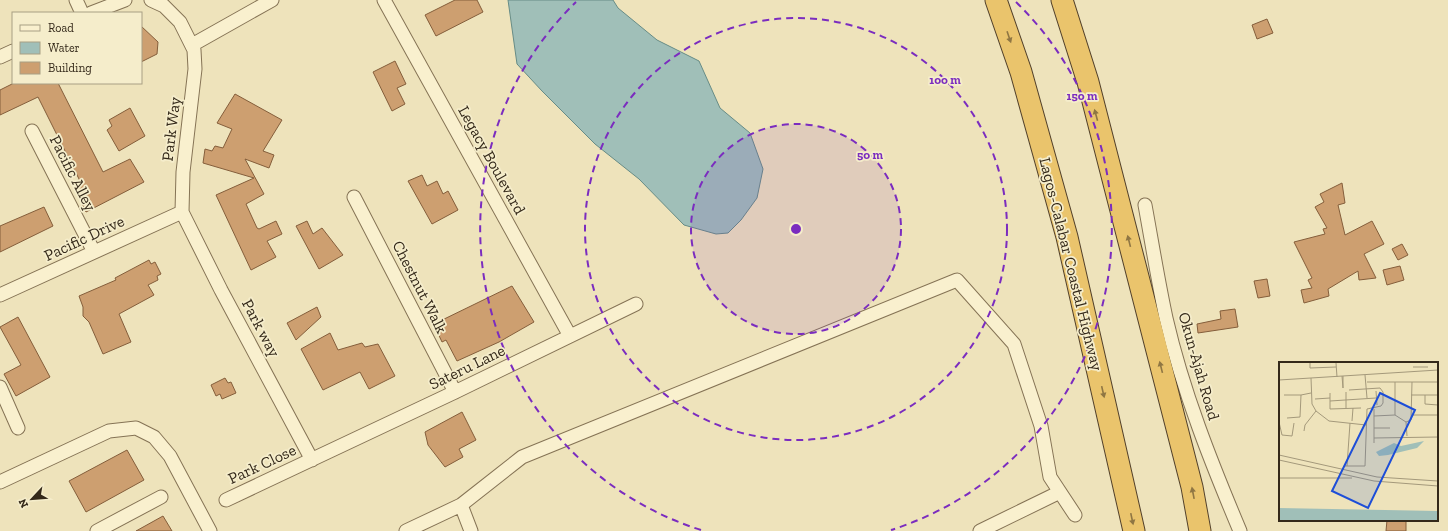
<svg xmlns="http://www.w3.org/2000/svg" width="1448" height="531" font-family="'Zilla Slab',serif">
  <rect width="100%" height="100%" fill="#eee3bb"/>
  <path fill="#a0bfb8" stroke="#678c86" d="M508,0h105l5,8 39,32 42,21 21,47 30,25 13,36 -6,29 -16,22 -13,13 -12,1 -32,-9 -45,-46 -44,-35 -53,-53 -25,-27z"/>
  <path fill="#cd9f70" stroke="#845e3b" d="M455,0h22l6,12 -47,24 -11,-21z
    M1267,19l6,14 -16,6 -5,-14z
    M141,26l17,16 -1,12 -16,8z
    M395,61l11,23 -9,4 8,16 -13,7 -19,-39z
    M14,83h44l45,89 27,-13 14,23 -58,30 -12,-25 7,-4 -43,-86 -38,18v-25z
    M235,94l47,26 -19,31 11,4 -5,13 -24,-9 19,35 -18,10 11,24 2,1 17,-8 6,13 -15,7 9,16 -25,13 -35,-75 38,-17 -51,-15 2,-14 7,2 3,-5 8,2 9,-19 -15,-6z
    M130,108l15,28 -26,15 -12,-21 5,-4 -3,-6z
    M422,175l5,11 10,-5 6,13 5,-3 10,19 -26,14 -24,-43z
    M1342,183l3,20 -7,2 7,30 27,-14 12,23 -20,10 12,24 -17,2 -1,-9 -30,18 1,7 -25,7 -3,-13 11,-2 -4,-8 4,-2 -18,-36 31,-8 -2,-5 4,-1 -12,-21 9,-5 -4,-8z
    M44,207l9,19 -53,26v-26z
    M307,221l6,13 9,-6 21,27 -24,14 -23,-43z
    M1402,244l6,11 -10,5 -6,-11z
    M149,260l2,4 4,-2 6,12 -4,2 1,4 -10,5 6,10 -35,19 12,28 -28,12 -14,-32 -6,-6v-9l-4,-11 37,-16 -1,-2z
    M1400,266l4,14 -17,5 -4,-15z
    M1267,279l3,17 -12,2 -4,-17z
    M512,286l22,36 -35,20 -42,19 -11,-21 -4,2 -7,-15 3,-1 -2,-3z
    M317,307l4,10 -25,23 -9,-17z
    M1235,309l3,18 -40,6 -1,-9 24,-5 -1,-8z
    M18,317l32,60 -34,19 -12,-22 17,-9 -21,-38z
    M330,333l8,17 24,-7 3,4 13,-3 17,32 -26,13 -9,-17 -37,18 -22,-41z
    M225,378l3,5 3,-1 5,11 -14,6 -2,-5 -4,2 -5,-11z
    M462,412l14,28 -17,9 4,8 -18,10 -17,-22 -3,-13z
    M127,450l17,30 -58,32 -17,-31z
    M163,516l9,15h-36z
    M1387,520h19v11h-20z"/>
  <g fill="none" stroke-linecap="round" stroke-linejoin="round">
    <g stroke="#857355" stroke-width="15">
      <path id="minor" d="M76,0l6,13
        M151,0l13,6 16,16 14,28 1,19 -12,103 -1,40 39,78 91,170
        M384,0l186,336
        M91,13l34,-13
        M192,45l80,-45
        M0,57l13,-6
        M32,131l62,121
        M354,197l101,195
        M1145,205c7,38 13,76 21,113 17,74 45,144 74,213
        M0,295l182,-83
        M0,387l18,41
        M0,482l109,-51 27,-3 18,9 16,19 40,75
        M226,500l229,-108 181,-88
        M461,505l10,26
        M97,531l64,-34
        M406,531l55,-26 61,-48 435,-177 57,64 27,82 9,51 25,38
        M980,531l80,-39"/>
    </g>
    <g stroke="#52402a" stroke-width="23">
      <path id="trunk" d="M996,0l25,72 46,165 67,294
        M1062,0l26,82 104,405 8,44"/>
    </g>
    <use href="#minor" stroke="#f9f0ce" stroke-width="13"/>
    <use href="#trunk" stroke="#eac46c" stroke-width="21"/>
  </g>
  <defs><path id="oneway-solid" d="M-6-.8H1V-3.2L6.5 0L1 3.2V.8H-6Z"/></defs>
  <g fill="#8f7643">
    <use href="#oneway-solid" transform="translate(1009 37) rotate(71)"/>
    <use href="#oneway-solid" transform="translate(1096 115) rotate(-105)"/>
    <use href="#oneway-solid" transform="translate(1129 241) rotate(-104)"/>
    <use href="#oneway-solid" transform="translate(1161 367) rotate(-104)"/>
    <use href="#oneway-solid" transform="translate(1103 392) rotate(77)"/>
    <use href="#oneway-solid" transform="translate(1193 493) rotate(-101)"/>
    <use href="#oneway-solid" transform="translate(1132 519) rotate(78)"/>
  </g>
  <circle cx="796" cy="229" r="105" fill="#7b2cbf" fill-opacity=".12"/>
  <g fill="none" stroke="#7b2cbf" stroke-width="2" stroke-dasharray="7 5">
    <circle cx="796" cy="229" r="105"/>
    <circle cx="796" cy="229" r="211"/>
    <path d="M701 530A316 316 0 0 1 576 2M1016 2A316 316 0 0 1 891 530"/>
  </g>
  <g text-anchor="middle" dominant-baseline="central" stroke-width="3.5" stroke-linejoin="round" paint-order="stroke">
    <g font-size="16" fill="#34291a" stroke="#f5edcb">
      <text transform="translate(171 129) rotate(-83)">Park Way</text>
      <text transform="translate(492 160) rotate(61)">Legacy Boulevard</text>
      <text transform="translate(73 173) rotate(63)">Pacific Alley</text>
      <text transform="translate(84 238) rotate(-25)">Pacific Drive</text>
      <text transform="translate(1071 264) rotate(76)">Lagos-Calabar Coastal Highway</text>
      <text transform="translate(420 287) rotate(63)">Chestnut Walk</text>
      <text transform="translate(261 328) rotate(62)">Park way</text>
      <text transform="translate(1199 366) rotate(74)">Okun-Ajah Road</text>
      <text transform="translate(467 367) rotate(-26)">Sateru Lane</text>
      <text transform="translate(262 464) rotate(-25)">Park Close</text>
    </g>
  </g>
  <g transform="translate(1279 362)">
    <rect width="159" height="159" fill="#eee3bb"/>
    <path d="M145,79l-7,7 -29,7 -9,1 -3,-4 18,-9 7,3zM0,146l159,3v9h-159z" fill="#a0bfb8"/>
    <path fill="none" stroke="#a4997b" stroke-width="1" d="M31,1v5l26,-1M57,1l1,14M134,5h15M86,13l2,23M63,14l1,12v-12M32,16l1,26 4,7 13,10 37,4M0,18l159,-10M88,20h71M97,29l1,14M67,30v16M51,31v16l31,-1M5,33h17M132,33h27M146,33v9l13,1M36,37l15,-1M51,39l46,-3M116,53l11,7 5,-2 1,-38M116,53v-33M133,53h26M95,54l21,-1M8,56l13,-1 1,-22 10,-2M73,59l1,-13M0,60l3,13 10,1 2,-13M127,60l1,14M95,66h16M25,69l1,-6 11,-14M95,76l64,-1M95,81v-34M0,93l98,22 61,4M0,98l95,21 64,5M66,104h20l2,-57 14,-3 2,-3v-11l-3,-4 -31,2M68,104l3,-43M0,116h73"/>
    <path fill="#1d4ed8" fill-opacity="0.15" stroke="#1d4ed8" stroke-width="2" d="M101,31l35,17 -47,98 -36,-17z"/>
    <rect width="159" height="159" fill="none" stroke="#34291a" stroke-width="2"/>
  </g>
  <circle cx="796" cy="229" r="6" fill="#7b2cbf" stroke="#f5edcb" stroke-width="2"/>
  <g font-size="12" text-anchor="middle" font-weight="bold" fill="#7b2cbf" stroke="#f5edcb" stroke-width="3.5" stroke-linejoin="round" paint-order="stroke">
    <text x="945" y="84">100 m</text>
    <text x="1082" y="100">150 m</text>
    <text x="870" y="159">50 m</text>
  </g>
  <rect x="12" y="12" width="130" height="72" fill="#f5edcb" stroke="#a89f84"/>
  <rect x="20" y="25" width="20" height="6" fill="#f9f0ce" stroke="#a89f84"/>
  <text x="48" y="32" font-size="12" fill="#34291a">Road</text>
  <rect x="20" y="42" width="20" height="12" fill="#a0bfb8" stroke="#a89f84"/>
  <text x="48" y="52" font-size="12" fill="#34291a">Water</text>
  <rect x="20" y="62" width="20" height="12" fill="#cd9f70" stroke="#a89f84"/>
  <text x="48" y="72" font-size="12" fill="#34291a">Building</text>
  <g transform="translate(32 499) rotate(244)" stroke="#f5edcb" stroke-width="3" paint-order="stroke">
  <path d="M0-3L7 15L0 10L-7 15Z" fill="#34291a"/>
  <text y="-6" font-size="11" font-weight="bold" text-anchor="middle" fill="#34291a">N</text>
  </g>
</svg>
